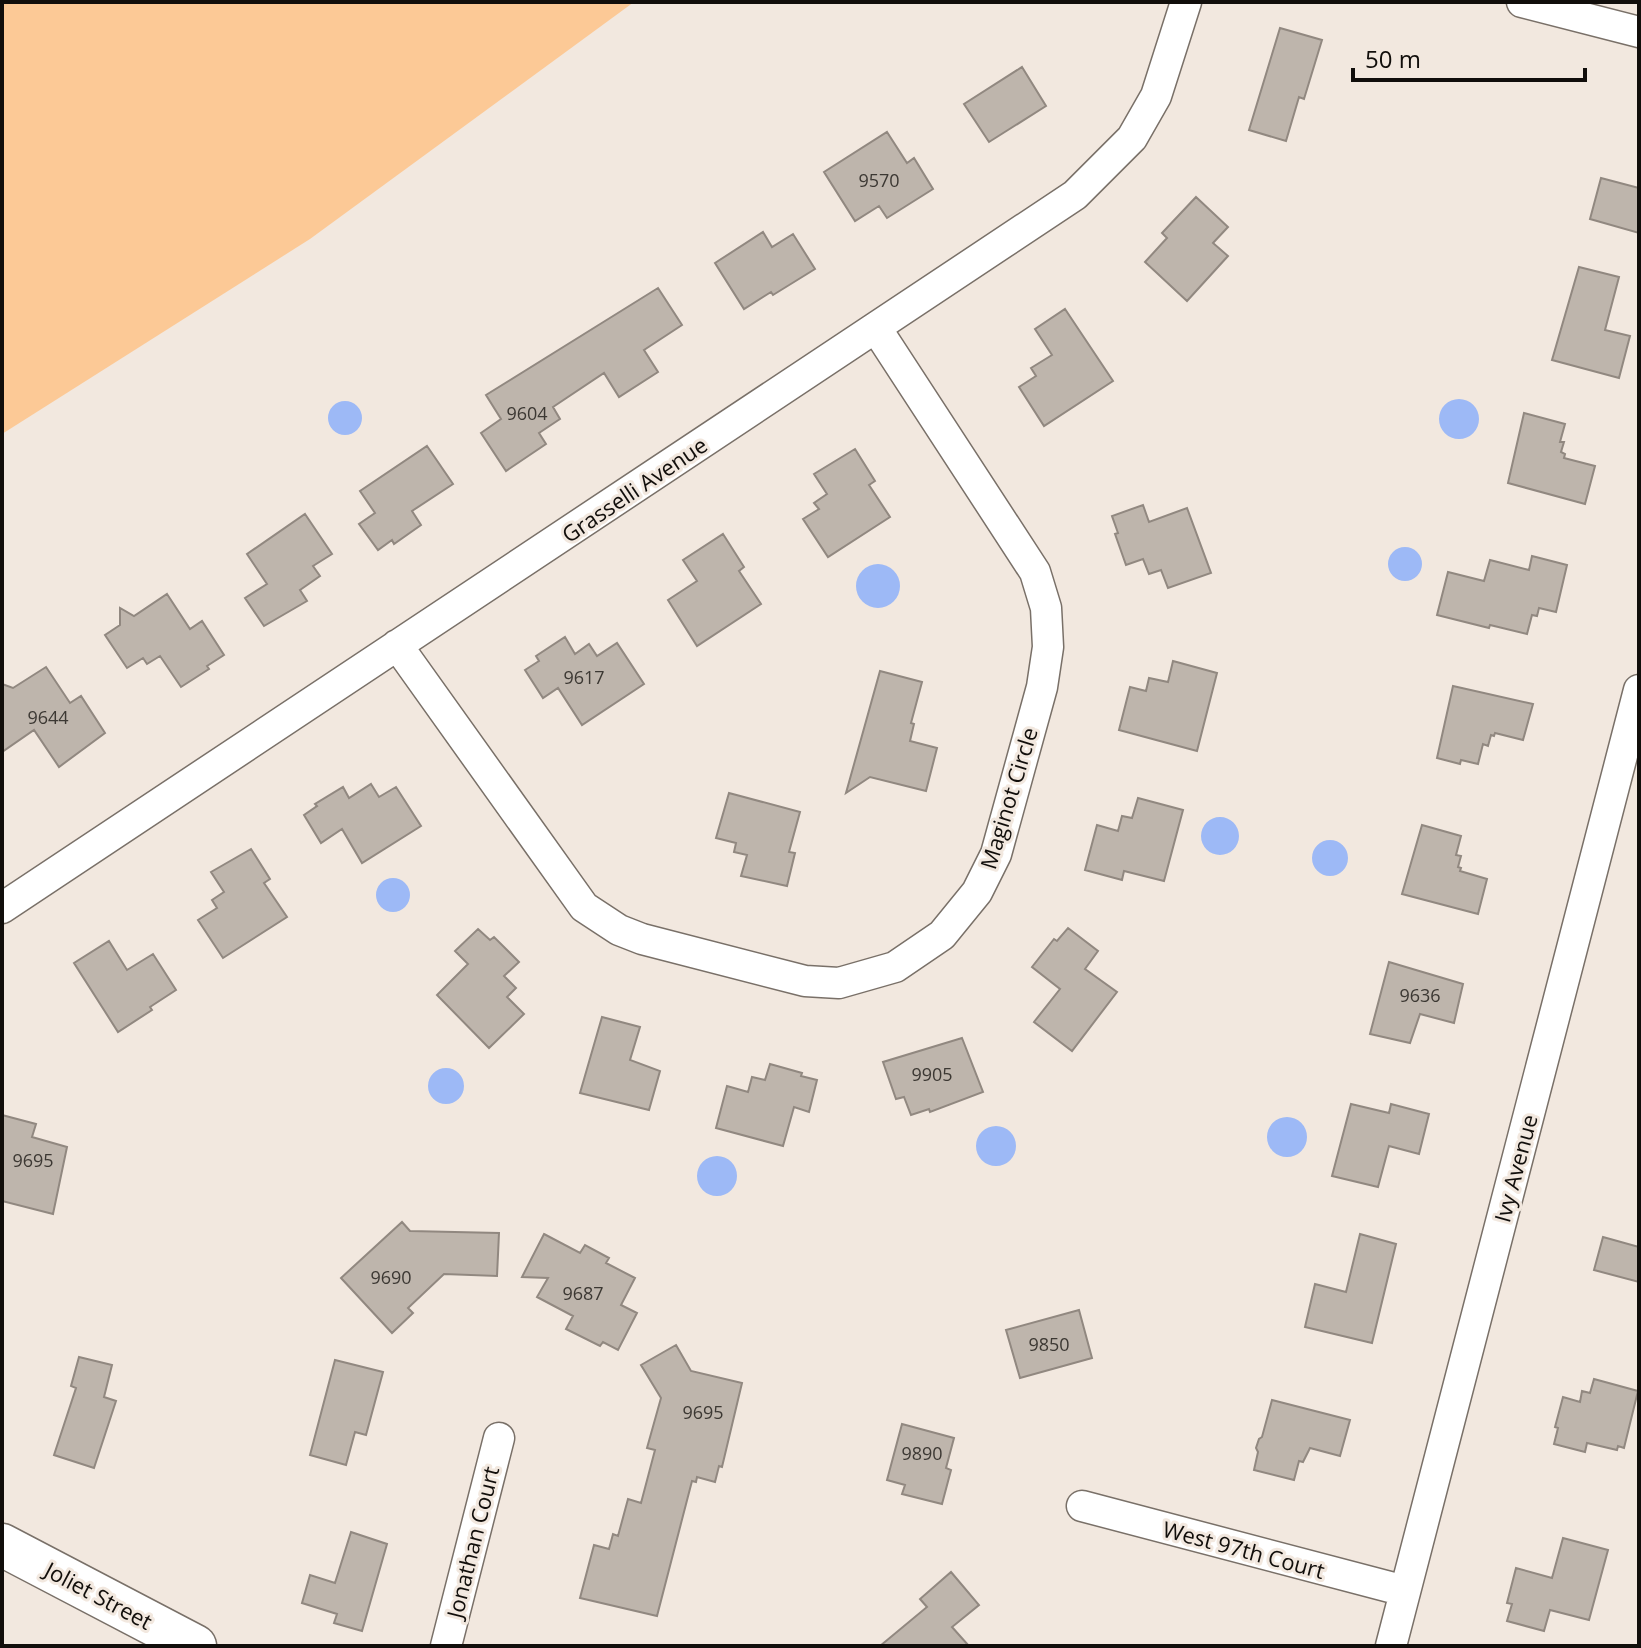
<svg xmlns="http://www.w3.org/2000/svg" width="1641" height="1648" font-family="'Open Sans',sans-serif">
  <rect width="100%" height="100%" fill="#f2e8df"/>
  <path fill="#fcc996" d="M2,2h632l-324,237 -308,195z"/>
  <path fill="#9db9f6" d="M1439 419a20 20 0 1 1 40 0a20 20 0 1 1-40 0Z
    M328 418a17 17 0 1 1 34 0a17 17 0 1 1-34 0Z
    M1388 564a17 17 0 1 1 34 0a17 17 0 1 1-34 0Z
    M856 586a22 22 0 1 1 44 0a22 22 0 1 1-44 0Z
    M1201 836a19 19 0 1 1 38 0a19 19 0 1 1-38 0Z
    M1312 858a18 18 0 1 1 36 0a18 18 0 1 1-36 0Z
    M376 895a17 17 0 1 1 34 0a17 17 0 1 1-34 0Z
    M428 1086a18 18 0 1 1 36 0a18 18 0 1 1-36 0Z
    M1267 1137a20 20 0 1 1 40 0a20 20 0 1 1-40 0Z
    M976 1146a20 20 0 1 1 40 0a20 20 0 1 1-40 0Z
    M697 1176a20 20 0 1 1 40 0a20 20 0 1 1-40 0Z"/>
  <path fill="#beb5ac" stroke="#918880" stroke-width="2" d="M1280,28l42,12 -18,59 -5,-2 -13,44 -37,-11z
    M1022,67l24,39 -57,36 -25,-38z
    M887,132l20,31 7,-5 19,31 -46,29 -8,-12 -24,15 -31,-49z
    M1601,178l38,10v45l-49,-14z
    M1196,197l32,30 -15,16 15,13 -41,45 -42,-39 22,-24 -5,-5z
    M763,232l9,15 21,-13 22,35 -42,26 -2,-3 -27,17 -29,-46z
    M1579,267l40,10 -14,53 25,6 -11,42 -67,-18z
    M658,288l24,37 -38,25 14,22 -39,25 -15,-24 -51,34 7,12 -21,14 7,11 -40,27 -25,-38 20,-14 -15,-24z
    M1065,309l48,72 -69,45 -25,-39 17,-11 -5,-8 21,-13 -17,-26z
    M1524,413l41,11 -5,18h4l-3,10 4,2 -1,4 31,8 -10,38 -77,-21z
    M427,446l26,38 -41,27 9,14 -27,19 -2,-4 -14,10 -19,-26 16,-11 -15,-22z
    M855,449l20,32 -6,4 21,32 -62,40 -25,-38 16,-10 -5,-6 13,-9 -13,-20z
    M1143,505l6,17 38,-14 24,65 -43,15 -7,-18 -12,4 -6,-15 -17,6 -11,-31 3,-1 -6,-17z
    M305,514l27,40 -19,12 7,10 -20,14 7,11 -43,25 -19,-28 22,-14 -20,-30z
    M723,534l21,33 -5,4 22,33 -64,42 -29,-46 29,-19 -14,-21z
    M1532,556l35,9 -11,47 -17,-4 -2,8 -5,-1 -5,19 -37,-9 -1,3 -52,-13 11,-43 36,9 6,-21 39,10z
    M167,594l23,35 12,-8 22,34 -17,11 2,3 -28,18 -21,-31 -13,8 -4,-6 -16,10 -22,-33 15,-10v-17l14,8z
    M565,637l10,17 14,-10 8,12 20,-13 27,41 -62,41 -24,-37 -15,10 -18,-28 14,-9 -3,-5z
    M1173,661l44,12 -20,78 -78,-21 11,-43 16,4 3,-13 19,4z
    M46,667l24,36 11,-7 24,37 -46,34 -25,-37 -32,22v-68l11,4z
    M880,671l42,11 -11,41 3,1 -4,17 27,7 -11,43 -56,-14 -24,16z
    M1453,686l80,18 -10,36 -28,-7 -1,3 -3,-1 -3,11 -5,-2 -5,20 -17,-4 -1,4 -23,-6z
    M371,784l8,13 17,-10 25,39 -59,37 -20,-34 -21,14 -17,-28 13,-9 -2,-2 28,-17 6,11z
    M729,793l71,19 -11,40 6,1 -8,33 -46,-10 6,-21 -13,-3 2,-9 -20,-5z
    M1138,798l45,12 -19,71 -40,-10 -2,9 -37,-10 12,-45 21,6 4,-15 10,2z
    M1422,825l39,11 -5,19 5,1 -3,11 3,1 -1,3 27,8 -9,35 -76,-20z
    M251,849l19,30 -6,4 23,34 -64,41 -25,-38 19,-12 -5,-8 12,-8 -13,-20z
    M1068,928l30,23 -13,18 32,23 -45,59 -38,-29 26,-33 -28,-22 22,-28 3,2z
    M478,929l12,11 4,-3 25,25 -15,14 12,12 -9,9 17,17 -35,34 -52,-53 31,-31 -13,-13z
    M109,941l18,29 26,-16 23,36 -26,17 2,3 -34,22 -44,-69z
    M1389,962l74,22 -9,39 -34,-9 -10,29 -40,-9z
    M602,1017l38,10 -10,33 30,11 -11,39 -69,-17z
    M962,1038l21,54 -53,20 -1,-3 -18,6 -7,-18 -8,2 -13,-37z
    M770,1064l32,9 -1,3 16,4 -8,32 -15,-5 -11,39 -67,-18 11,-42 21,6 4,-15 13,3z
    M1351,1104l38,9 2,-9 38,10 -10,40 -30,-8 -11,41 -46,-11z
    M2,1115l34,9 -4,13 35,10 -14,67 -51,-13z
    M402,1222l8,9 89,2 -2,43 -53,-2 -36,34 5,5 -21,20 -51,-55z
    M544,1234l36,19 5,-8 24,13 -3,5 29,15 -14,27 16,8 -19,37 -15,-8 -3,4 -34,-17 7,-13 -36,-19 11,-19 -26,-1z
    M1360,1234l36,10 -24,99 -67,-16 10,-43 31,8z
    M1603,1237l36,10v35l-45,-12z
    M1079,1310l13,48 -72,20 -14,-48z
    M676,1345l15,26 51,12 -20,84 -3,-1 -4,16 -18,-5 -1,5 -4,-1 -35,135 -77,-18 14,-53 15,4 4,-15 5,2 10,-37 13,4 14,-53 -8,-2 14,-50 -20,-33z
    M79,1357l33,8 -8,32 12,4 -22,67 -40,-13 22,-67 -5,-2z
    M335,1360l48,12 -17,63 -11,-3 -9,33 -36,-10z
    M1594,1379l44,12 -14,57 -6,-2 -1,4 -30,-7 -2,9 -31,-8 4,-16 -3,-1 8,-30 17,5 2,-11 8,2z
    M1272,1400l78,20 -10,36 -30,-8 -7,14 -4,-1 -5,19 -40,-10 4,-18 -2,-4 3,-9 3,-2z
    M902,1424l52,14 -8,30 5,2 -9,34 -40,-10 3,-9 -18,-5z
    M351,1532l36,12 -25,87 -28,-8 3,-9 -35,-11 8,-28 25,8z
    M1563,1538l45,12 -19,70 -39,-10 -6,21 -37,-10 5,-17 -5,-1 9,-35 36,10z
    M951,1572l28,33 -27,22 17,19h-89l47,-39 -7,-8z"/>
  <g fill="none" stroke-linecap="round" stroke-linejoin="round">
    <g stroke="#797068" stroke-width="33">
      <path id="street" d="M1522,2l117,30
        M397,645l187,262 35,23 23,9 163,42 34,2 56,-16 47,-32 35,-43 19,-38 46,-167 6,-40 -2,-39 -11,-36 -159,-244
        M2,908l1073,-713 57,-57 24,-42 30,-94
        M1082,1506l323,85
        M446,1646l53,-208
        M1391,1646l248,-956"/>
    </g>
    <g stroke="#797068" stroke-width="45">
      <path id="secondary" d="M2,1545l193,101"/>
    </g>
    <use href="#street" stroke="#fff" stroke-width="30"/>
    <use href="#secondary" stroke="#fff" stroke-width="42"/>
  </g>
  <g text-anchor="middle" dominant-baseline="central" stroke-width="6" stroke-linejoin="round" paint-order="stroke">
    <g font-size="18" fill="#3c3833">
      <text x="879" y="180">9570</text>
      <text x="527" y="413">9604</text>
      <text x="584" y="677">9617</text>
      <text x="48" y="717">9644</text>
      <text x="1420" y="995">9636</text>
      <text x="932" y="1074">9905</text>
      <text x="33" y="1160">9695</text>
      <text x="391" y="1277">9690</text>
      <text x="583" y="1293">9687</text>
      <text x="1049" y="1344">9850</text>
      <text x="703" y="1412">9695</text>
      <text x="922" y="1453">9890</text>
    </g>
    <g font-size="22" fill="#110e0b" stroke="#f2e8df">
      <text transform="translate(634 489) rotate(-34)">Grasselli Avenue</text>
      <text transform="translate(1008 798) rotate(-73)">Maginot Circle</text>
      <text transform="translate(1515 1168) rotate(-75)">Ivy Avenue</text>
      <text transform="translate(472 1542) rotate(-76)">Jonathan Court</text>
      <text transform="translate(1244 1549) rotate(15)">West 97th Court</text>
      <text transform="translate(99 1595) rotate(28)">Joliet Street</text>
    </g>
  </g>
  <rect width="1641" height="1648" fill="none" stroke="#110e0b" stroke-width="8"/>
  <path d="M1353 68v12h232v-12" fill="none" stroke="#110e0b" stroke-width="4"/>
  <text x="1365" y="68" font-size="24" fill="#110e0b" stroke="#f2e8df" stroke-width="6" paint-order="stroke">50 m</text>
</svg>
